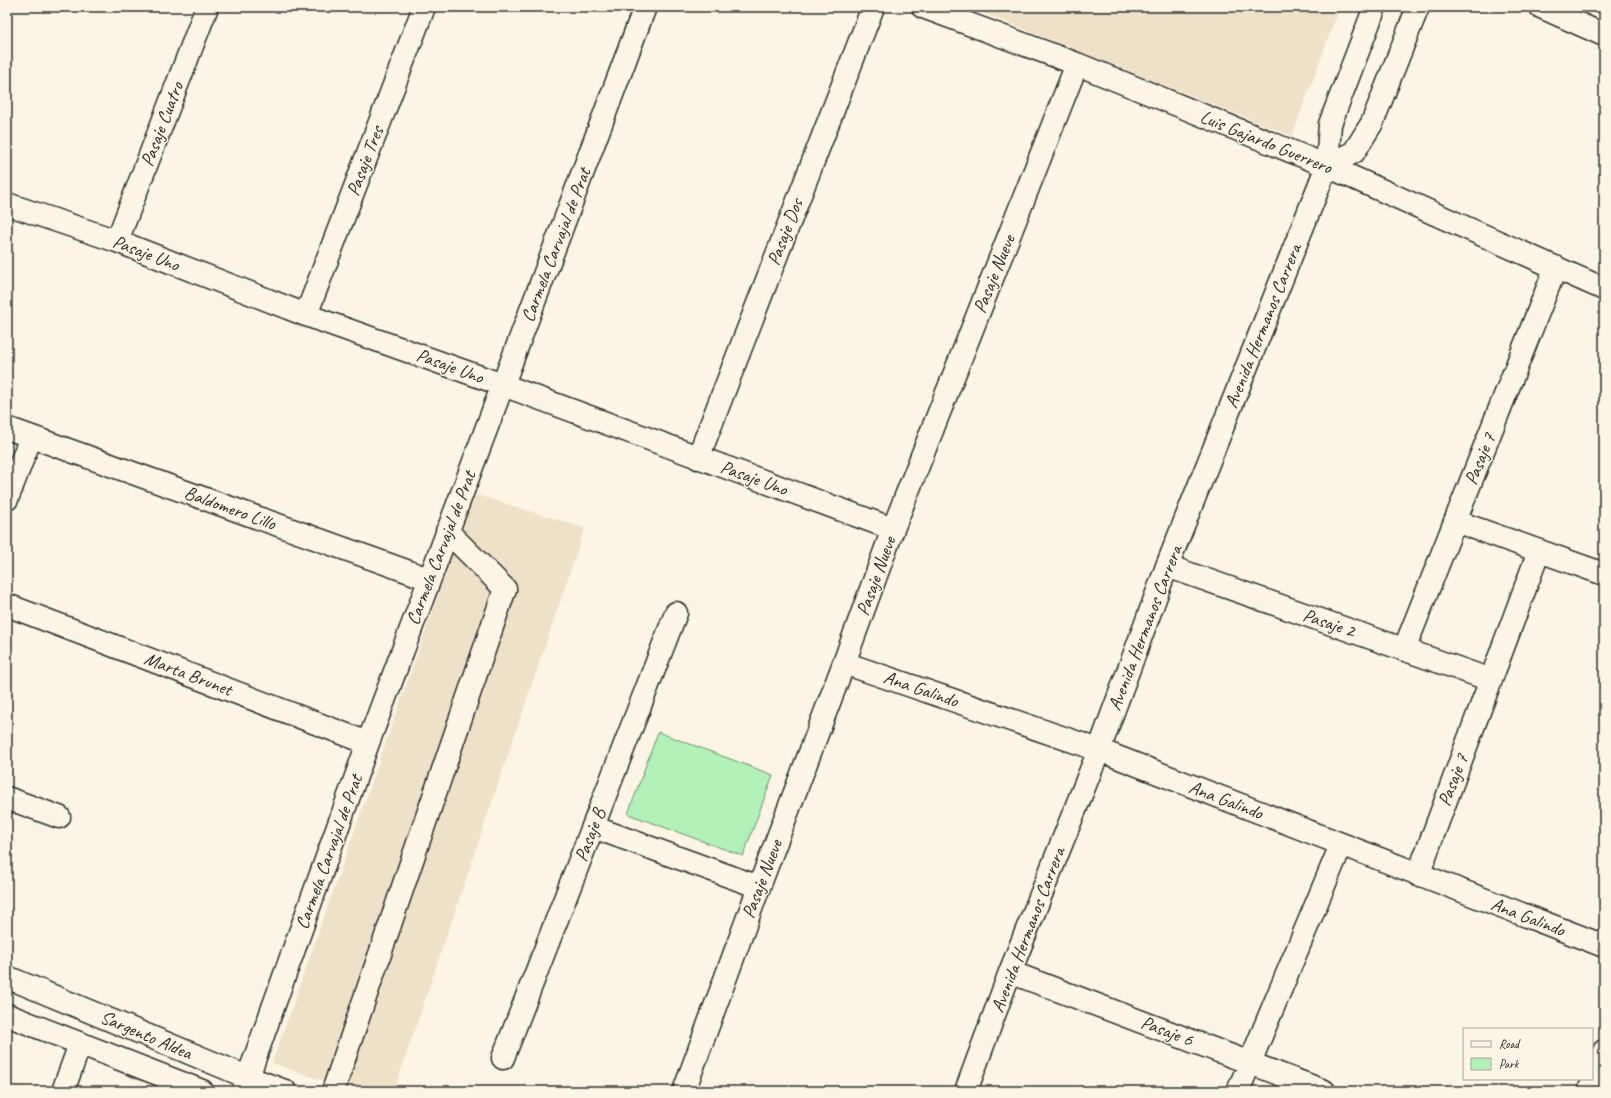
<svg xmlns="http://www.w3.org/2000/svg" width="1611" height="1098" font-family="Caveat,sans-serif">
  <rect width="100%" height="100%" fill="#fcf5e5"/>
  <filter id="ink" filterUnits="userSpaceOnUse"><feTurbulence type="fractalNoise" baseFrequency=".025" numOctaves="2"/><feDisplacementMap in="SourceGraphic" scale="8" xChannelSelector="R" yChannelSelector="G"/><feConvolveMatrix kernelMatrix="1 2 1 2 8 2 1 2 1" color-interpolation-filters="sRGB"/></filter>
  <g filter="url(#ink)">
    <path fill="#efe1c8" d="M968,7h372l-48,129z
      M474,494l111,34 -191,563h-41l-81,-28z"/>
    <path fill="#b1f0b7" stroke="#6e8e71" d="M658,732l115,43 -30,81 -115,-42z"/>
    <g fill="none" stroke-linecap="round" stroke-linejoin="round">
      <g stroke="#2b2b2b" stroke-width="25">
        <path id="minor" d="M923,7l154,57 250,102 277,123
          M1541,7l63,28
          M1327,166l27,-14 18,-29 46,-116
          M7,204l110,37 189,74 197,70 390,144
          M117,241l90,-234
          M306,315l118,-308
          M7,428l422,151
          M698,458l175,-451
          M7,499l24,-62
          M1455,521l149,53
          M1167,566l324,114
          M7,605l361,138
          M1404,650l152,-383
          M844,663l255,87 505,196
          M7,798l52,19
          M593,827l166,60
          M1418,875l121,-324
          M1010,972l314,119
          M7,977l240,100 38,14
          M7,1015l195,76
          M503,1058l173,-445
          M63,1091l17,-47
          M243,1091l125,-348 277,-736
          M333,1091l172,-502 -58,-58
          M684,1091l75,-204 85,-224 49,-134 184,-465
          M966,1091l44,-119 89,-222 68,-184 160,-400 3,-42 45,-117
          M1238,1091l103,-246
          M1589,1091l15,-40"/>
      </g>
      <use href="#minor" stroke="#fcf5e5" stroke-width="22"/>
    </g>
  </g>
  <g text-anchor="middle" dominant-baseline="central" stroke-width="3" stroke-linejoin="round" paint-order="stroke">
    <g font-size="19" fill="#2b2b2b" stroke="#fcf5e5">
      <text transform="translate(162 124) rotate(-69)">Pasaje Cuatro</text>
      <text transform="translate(1266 142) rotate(22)">Luis Gajardo Guerrero</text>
      <text transform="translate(365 161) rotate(-69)">Pasaje Tres</text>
      <text transform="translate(785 232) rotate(-69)">Pasaje Dos</text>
      <text transform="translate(556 245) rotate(-69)">Carmela Carvajal de Prat</text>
      <text transform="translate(146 253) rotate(21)">Pasaje Uno</text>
      <text transform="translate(994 274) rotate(-68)">Pasaje Nueve</text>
      <text transform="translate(1263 326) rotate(-68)">Avenida Hermanos Carrera</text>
      <text transform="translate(450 366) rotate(20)">Pasaje Uno</text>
      <text transform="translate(1480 459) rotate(-68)">Pasaje 7</text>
      <text transform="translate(754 478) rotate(20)">Pasaje Uno</text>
      <text transform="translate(230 508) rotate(20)">Baldomero Lillo</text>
      <text transform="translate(441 548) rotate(-69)">Carmela Carvajal de Prat</text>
      <text transform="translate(876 576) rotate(-70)">Pasaje Nueve</text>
      <text transform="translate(1329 623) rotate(19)">Pasaje 2</text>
      <text transform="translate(1145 628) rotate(-69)">Avenida Hermanos Carrera</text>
      <text transform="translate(188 674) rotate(21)">Marta Brunet</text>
      <text transform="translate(921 689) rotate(19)">Ana Galindo</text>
      <text transform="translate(1453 780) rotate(-69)">Pasaje 7</text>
      <text transform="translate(1226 800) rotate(21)">Ana Galindo</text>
      <text transform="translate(590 835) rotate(-69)">Pasaje B</text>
      <text transform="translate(329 852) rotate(-70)">Carmela Carvajal de Prat</text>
      <text transform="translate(762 879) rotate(-69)">Pasaje Nueve</text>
      <text transform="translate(1528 917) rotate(21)">Ana Galindo</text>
      <text transform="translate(1028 930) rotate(-69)">Avenida Hermanos Carrera</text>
      <text transform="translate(1167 1031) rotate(21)">Pasaje 6</text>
      <text transform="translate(146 1035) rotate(23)">Sargento Aldea</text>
    </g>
  </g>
  <rect width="1611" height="1098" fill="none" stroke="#fcf5e5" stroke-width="24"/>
  <rect x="12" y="12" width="1587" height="1074" fill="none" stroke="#2b2b2b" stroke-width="1.5" filter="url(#ink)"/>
  <rect x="1463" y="1028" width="130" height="52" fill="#fcf5e5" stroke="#a8a49b"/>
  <rect x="1471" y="1041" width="20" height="6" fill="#fcf5e5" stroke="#a8a49b"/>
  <text x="1499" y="1048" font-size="12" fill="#2b2b2b">Road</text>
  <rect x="1471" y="1058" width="20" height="12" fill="#b1f0b7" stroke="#a8a49b"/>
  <text x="1499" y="1068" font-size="12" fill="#2b2b2b">Park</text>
</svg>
